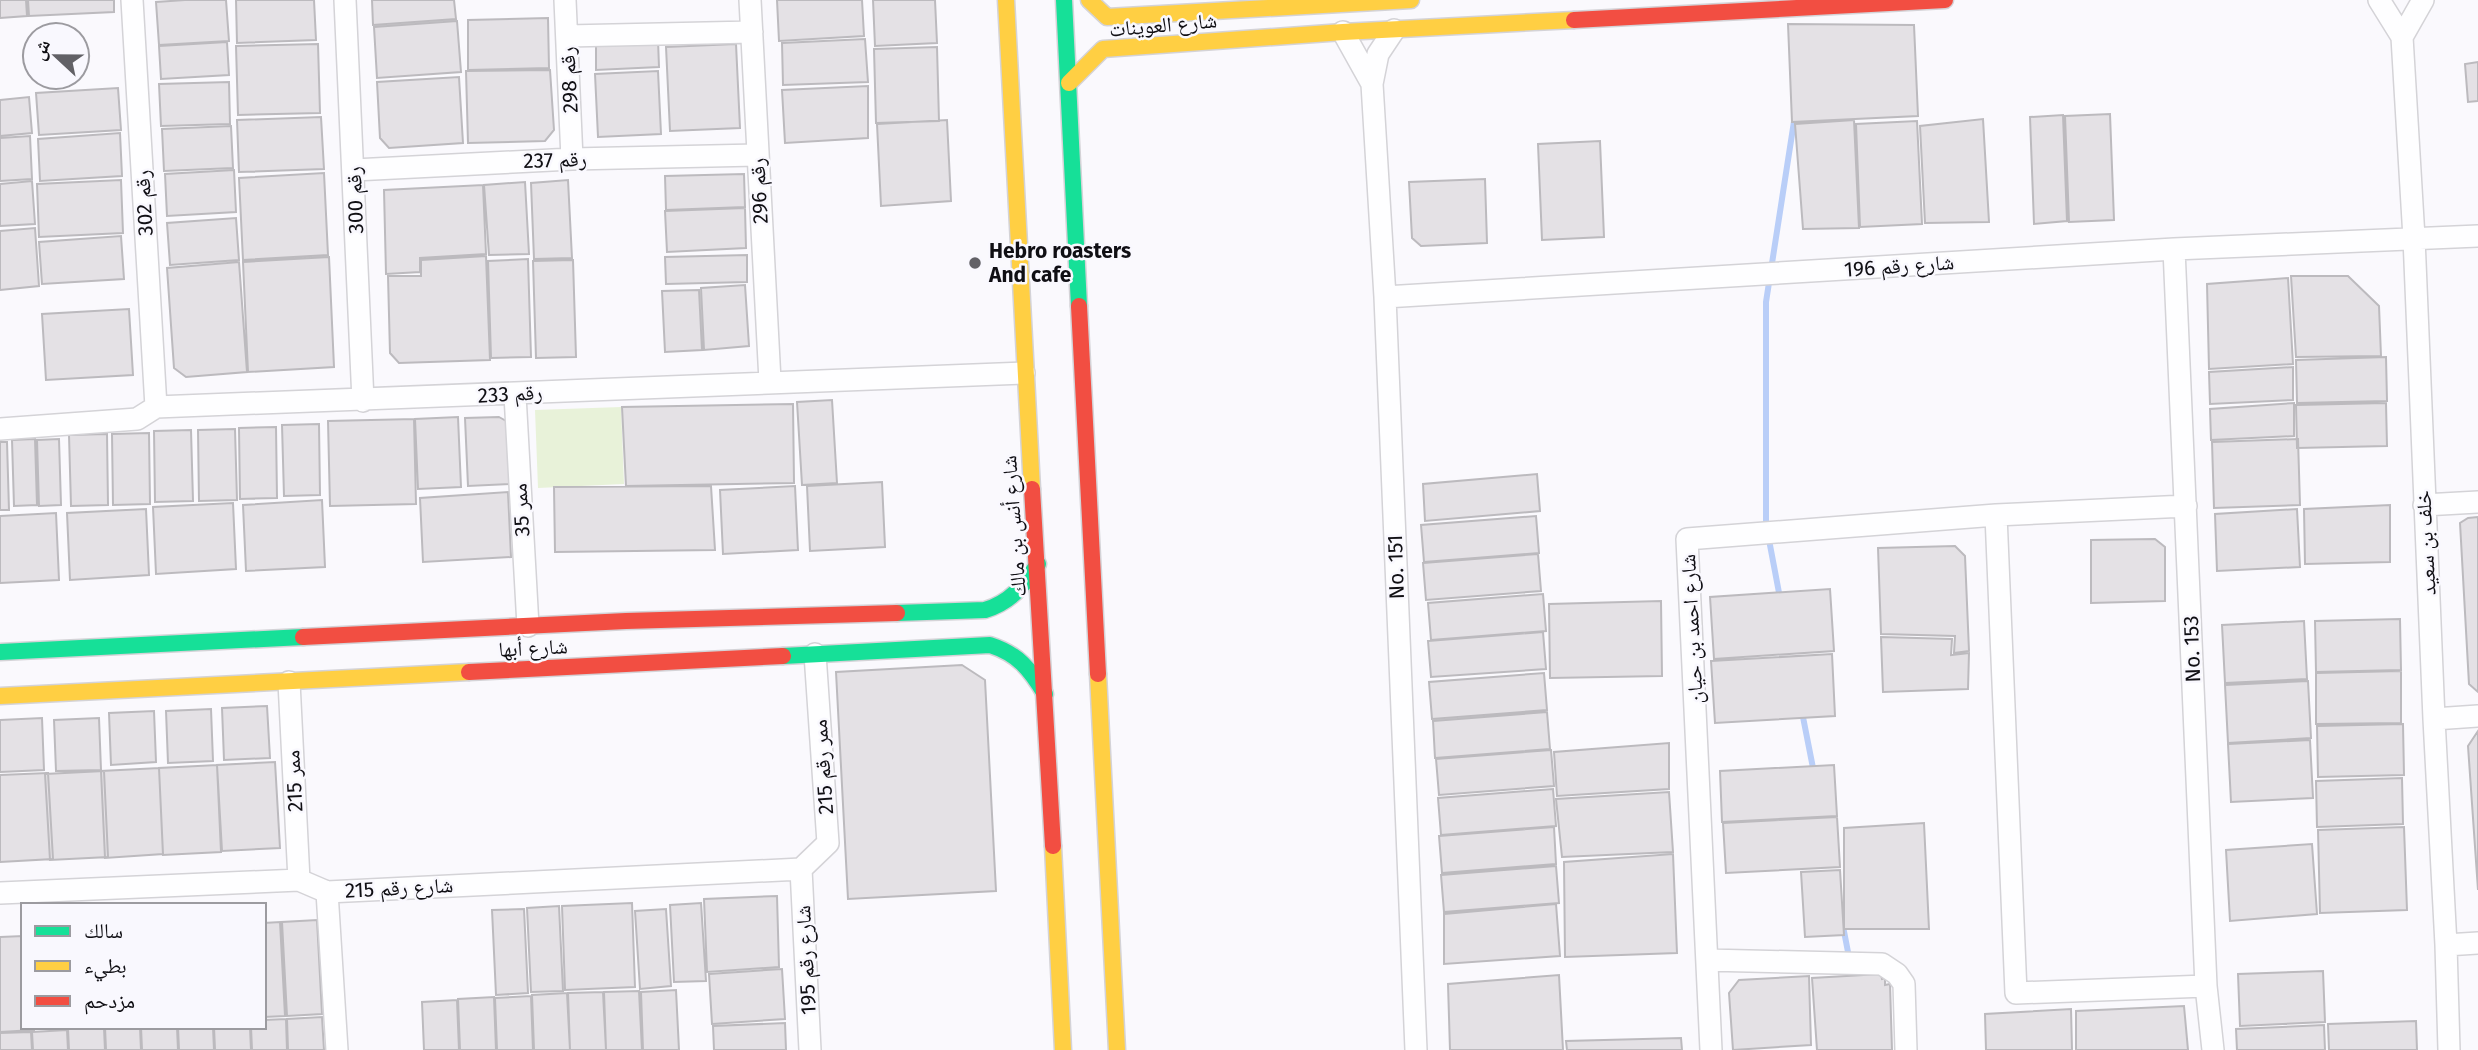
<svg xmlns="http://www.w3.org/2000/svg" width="2478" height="1050" font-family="'Fira Sans','Noto Naskh Arabic',sans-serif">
  <rect width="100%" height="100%" fill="#faf9fd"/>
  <path fill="#e8f2d9" d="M621,407l3,77 -86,4 -3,-78z"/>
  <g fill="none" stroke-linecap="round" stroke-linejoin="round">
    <path stroke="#b9cef8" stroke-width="6" d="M1780,598l-14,-74v-222l29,-187
      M1802,712l12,61
      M1842,921l12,62"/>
  </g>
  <path fill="#e4e1e5" stroke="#bcbabe" stroke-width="2" d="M0,0h26l1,16 -27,2z
    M28,0h86v12l-85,4z
    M185,0h41l3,41 -70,4 -3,-43z
    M236,0h78l2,40 -79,3z
    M372,0h82l2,19 -83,6z
    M777,0h85l2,36 -85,5z
    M873,0h62l2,43 -62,3z
    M548,18l1,50 -81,2v-50z
    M457,21l4,51 -84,6 -3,-51z
    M1788,24l126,1 4,91 -126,6z
    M865,39l3,43 -85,3 -1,-42z
    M658,40l1,27 -63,3v-27z
    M227,42l2,33 -68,4 -2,-33z
    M318,44l2,69 -82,2 -2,-69z
    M736,44l4,84 -70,3 -4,-84z
    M937,47l2,74 -63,2 -2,-74z
    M2478,62v39l-10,1 -3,-38z
    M550,70l4,60 -9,11 -77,2 -2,-72z
    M658,71l3,63 -63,3 -3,-63z
    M459,77l4,66 -74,5 -9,-10 -3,-56z
    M229,82l1,42 -69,2 -2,-42z
    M868,86v52l-83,5 -3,-53z
    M118,88l3,42 -82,5 -3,-42z
    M29,97l3,36 -32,3v-36z
    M2110,114l4,106 -45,2 -4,-106z
    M2063,115l4,106 -33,3 -4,-107z
    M321,117l3,52 -85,3 -2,-52z
    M1983,119l6,103 -64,1 -5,-97z
    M947,120l4,81 -70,5 -4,-82z
    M1854,120l5,108 -56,1 -8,-105z
    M1917,121l5,103 -62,3 -4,-103z
    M231,126l2,42 -69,3 -2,-42z
    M120,133l2,43 -82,5 -2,-42z
    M30,136l2,43 -32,2v-43z
    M1600,141l4,96 -62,3 -4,-96z
    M234,170l2,42 -69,4 -2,-42z
    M324,173l4,82 -85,5 -4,-82z
    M744,174l1,33 -79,3 -1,-34z
    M1485,179l2,64 -66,3 -9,-8 -3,-56z
    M121,180l2,53 -84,4 -2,-53z
    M568,180l4,78 -38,1 -3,-76z
    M32,181l3,43 -35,2v-42z
    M525,182l4,72 -40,1 -5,-70z
    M483,185l3,69 -66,4v14l-34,2 -2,-84z
    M745,208l1,40 -79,4 -2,-41z
    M236,218l3,42 -69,5 -3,-42z
    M35,228l4,58 -39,4v-59z
    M121,236l3,43 -82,5 -3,-42z
    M747,255v27l-81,2 -1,-27z
    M486,256l4,104 -91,3 -9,-10 -2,-77h33v-16z
    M329,257l5,110 -86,5 -5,-110z
    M528,259l3,98 -40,1 -3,-97z
    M573,260l3,97 -40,1 -3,-97z
    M239,262l8,110 -61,5 -12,-9 -7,-100z
    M2291,276h57l31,30 2,50 -85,1z
    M2288,278l5,86 -84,5 -2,-85z
    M745,285l4,61 -45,4 -3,-62z
    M699,290l3,60 -37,2 -3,-61z
    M129,309l4,66 -87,5 -4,-66z
    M2386,357l1,44 -90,2 -1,-43z
    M2293,367v33l-83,4 -1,-32z
    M832,400l5,83 -35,2 -5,-83z
    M2294,403v33l-83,4 -1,-31z
    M2386,403l1,43 -90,2 -1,-43z
    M793,404l1,79 -168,3 -4,-79z
    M458,417l3,70 -43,2 -3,-70z
    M499,417l9,5 2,62 -42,2 -3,-68z
    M414,419l2,85 -86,2 -2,-85z
    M319,424l1,71 -36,1 -2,-71z
    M276,427l1,71 -37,1 -1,-71z
    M235,429l2,71 -38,1 -1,-71z
    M191,430l2,71 -38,1 -1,-71z
    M149,433l1,71 -37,1 -1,-71z
    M107,434l1,71 -37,1 -2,-71z
    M35,439l2,66 -23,1 -2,-66z
    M59,439l2,66 -22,1 -2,-66z
    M2298,439l2,66 -86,3 -2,-66z
    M0,442h7l2,68h-9z
    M1537,474l3,37 -115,10 -2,-37z
    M882,482l3,65 -75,4 -3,-65z
    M711,486l4,64 -160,2 -1,-65z
    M795,486l3,64 -75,4 -3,-64z
    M508,492l3,65 -88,5 -3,-64z
    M322,500l3,67 -79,4 -3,-66z
    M233,503l3,66 -80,5 -3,-67z
    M2390,505v57l-85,2 -1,-55z
    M146,509l3,66 -79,5 -3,-67z
    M2297,509l3,58 -83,4 -2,-57z
    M56,513l3,67 -59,3v-67z
    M1536,516l3,37 -115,9 -3,-37z
    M2478,517v175l-9,-8 -9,-161 8,-5z
    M2155,539l10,8v54l-74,2v-63z
    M1955,546l10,10 4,95 -15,2 1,-17 -74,-2 -3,-86z
    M1538,554l3,37 -115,9 -3,-37z
    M1830,589l4,62 -120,8 -4,-62z
    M1543,594l3,37 -115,9 -3,-37z
    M1661,601l1,75 -112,2 -1,-74z
    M2400,619l1,51 -85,2 -1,-51z
    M2304,621l3,58 -82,4 -3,-58z
    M1543,632l3,37 -115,8 -3,-36z
    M1881,637l71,2 -1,16 18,-2 -1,36 -85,3z
    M1832,654l3,62 -120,7 -4,-62z
    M962,665l23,15 11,211 -148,8 -12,-227z
    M2401,671v52l-85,1v-51z
    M1544,673l3,37 -115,9 -3,-37z
    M2308,681l3,57 -83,5 -3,-58z
    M267,706l3,52 -46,2 -2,-52z
    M211,709l2,52 -45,2 -2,-52z
    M154,711l2,51 -45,3 -2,-52z
    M1547,712l3,37 -115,9 -2,-37z
    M42,718l2,52 -44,2v-52z
    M99,718l2,52 -45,1 -2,-51z
    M2403,724l1,51 -86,2 -1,-51z
    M2478,731v159l-10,-144z
    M2310,740l3,58 -82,4 -3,-58z
    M1669,743v46l-112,7 -3,-44z
    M1551,750l3,36 -115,9 -3,-36z
    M275,762l5,86 -58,3 -5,-86z
    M217,765l4,87 -58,3 -4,-87z
    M1834,765l3,51 -115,6 -2,-51z
    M159,768l4,86 -58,4 -4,-87z
    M104,771l4,86 -58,3 -5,-86z
    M48,773l5,86 -53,3v-87z
    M2402,778l1,46 -86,3 -1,-46z
    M1553,789l3,37 -115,9 -3,-37z
    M1669,792l4,60 -111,5 -6,-58z
    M1837,817l3,50 -114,6 -3,-50z
    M1924,823l5,106h-85v-101z
    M1554,827l2,37 -114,9 -3,-37z
    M2404,827l3,83 -87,3 -2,-83z
    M2312,844l5,70 -87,7 -4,-71z
    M1673,854l4,99 -112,4 -1,-95z
    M1556,866l3,37 -115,9 -3,-37z
    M1840,870l4,65 -39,2 -4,-65z
    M777,896l2,71 -72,5 -3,-73z
    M632,903l3,84 -70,3 -3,-84z
    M701,903l5,78 -32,1 -4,-77z
    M1556,904l4,52 -116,8v-50z
    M559,906l4,85 -32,1 -4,-84z
    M524,909l4,84 -32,2 -4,-85z
    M666,909l5,77 -31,3 -5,-78z
    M317,920l5,94 -35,2 -5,-94z
    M280,922l5,94 -21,1v-94z
    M23,936v91h11v3l-34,2v-95z
    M782,969l3,50 -73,5 -3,-50z
    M2323,971l2,51 -85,4 -2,-52z
    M1881,974l1,5 3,-1v7l5,-1 2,66h-75l-5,-72z
    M1559,975l4,75h-113l-2,-66z
    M1809,976l2,69 -78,5 -4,-57 10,-13z
    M676,990l3,60h-36l-2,-58z
    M639,991l3,59h-36l-2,-58z
    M603,992l3,58h-36l-2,-57z
    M567,993l3,57h-36l-2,-55z
    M531,996l2,54h-36l-2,-52z
    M494,997l2,53h-36l-2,-51z
    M457,1000l2,50h-35l-2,-48z
    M2184,1006l4,44h-112v-39z
    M2071,1009l1,41h-86l-1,-36z
    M322,1017l2,33h-36l-1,-31z
    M286,1019l1,31h-35l-1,-23h13v-7z
    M2416,1021l1,29h-88l-1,-26z
    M785,1023l1,27h-72l-1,-24z
    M2324,1025l1,25h-88l-1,-21z
    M105,1027h35l1,23h-35z
    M141,1027h36l1,23h-36z
    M178,1027h35l1,23h-35z
    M214,1027h36l1,23h-36z
    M104,1028l1,22h-36l-1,-21z
    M67,1030l1,20h-35l-1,-18z
    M31,1032l1,18h-32v-17z
    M1681,1038l1,12h-115l-1,-9z"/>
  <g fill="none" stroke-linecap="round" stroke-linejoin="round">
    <g stroke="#d4d3d7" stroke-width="24">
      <path id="street" d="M132,0l24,407
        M345,0l18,401
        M565,0l7,159
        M750,0l20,381
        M2379,0l23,37 12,201 20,481 12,226 3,105
        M1394,30l-16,24 -6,30 13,213 31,753
        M1343,32l29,52
        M567,36l185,-4
        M2402,37l21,-37
        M354,170l218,-11 185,-4
        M2174,249l32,737 7,64
        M1385,297l789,-48 304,-13
        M515,395l13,231
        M0,429l137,-10 19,-12c290,-9 578,-25 868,-34
        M2424,505l54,-3
        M1996,515l20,478 190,-7
        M289,682l10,198
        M2434,719l44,-3
        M801,869l27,-26 -13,-189
        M801,869l9,181
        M327,892l10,158
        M0,893l299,-13 28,12 474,-23
        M2446,945l32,-2
        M1707,960l175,4 15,10 7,10 2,66
        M1711,1050l-24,-511 309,-24 190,-9"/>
    </g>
    <g stroke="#d4d3d7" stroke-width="19">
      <path id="fast" d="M1064,0l15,306
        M897,613l88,-3c26,-8 38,-24 53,-46
        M0,652l303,-15
        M783,656l207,-11c28,9 40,24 55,49"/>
    </g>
    <g stroke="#d4d3d7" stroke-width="19">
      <path id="slow" d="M1006,0l26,489
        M1089,0l18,17 304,-17
        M1069,83l34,-34 240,-17 231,-12
        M1098,674l19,376
        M0,696l469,-24
        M1053,846l10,204"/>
    </g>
    <g stroke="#d4d3d7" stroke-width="19">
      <path id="jam" d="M1574,20l371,-20
        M1079,306l19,368
        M1032,489l21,357
        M303,637l323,-16 271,-8
        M469,672l314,-16"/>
    </g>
    <use href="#street" stroke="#fefeff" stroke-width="21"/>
    <use href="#fast" stroke="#16e098" stroke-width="16"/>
    <use href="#slow" stroke="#ffcf43" stroke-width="16"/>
    <use href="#jam" stroke="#f24e42" stroke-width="16"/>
  </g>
  <circle fill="#626166" stroke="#f9f8fe" stroke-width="2.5" cx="975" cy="263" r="7"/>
  <g text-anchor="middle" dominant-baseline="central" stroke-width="5" stroke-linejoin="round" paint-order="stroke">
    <g font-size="21" fill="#100f14" stroke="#f9f8fe">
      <text transform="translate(1163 25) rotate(-5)">شارع العوينات</text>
      <text transform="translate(569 80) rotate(-93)">رقم 298</text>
      <text transform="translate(555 160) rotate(-2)">رقم 237</text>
      <text transform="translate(759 191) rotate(-93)">رقم 296</text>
      <text transform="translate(355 200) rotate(-92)">رقم 300</text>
      <text transform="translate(144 203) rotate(-93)">رقم 302</text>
      <text transform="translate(1899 266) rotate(-4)">شارع رقم 196</text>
      <text transform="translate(510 394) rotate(-3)">رقم 233</text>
      <text transform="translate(521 510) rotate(-93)">ممر 35</text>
      <text transform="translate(1014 526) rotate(-94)">شارع أنس بن مالك</text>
      <text transform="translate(2426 543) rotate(-93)">خلف بن سعيد</text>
      <text transform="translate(1396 567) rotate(-92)">No. 151</text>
      <text transform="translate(1692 629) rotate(-93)">شارع احمد بن حيان</text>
      <text transform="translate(533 648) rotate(-3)">شارع أبها</text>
      <text transform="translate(2192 649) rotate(-92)">No. 153</text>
      <text transform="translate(823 767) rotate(-94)">ممر رقم 215</text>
      <text transform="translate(294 781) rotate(-93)">ممر 215</text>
      <text transform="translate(399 888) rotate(-3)">شارع رقم 215</text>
      <text transform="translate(806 960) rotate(-93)">شارع رقم 195</text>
    </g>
    <g font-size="21" font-weight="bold" fill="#100f14" stroke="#f9f8fe" text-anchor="start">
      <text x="989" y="251">Hebro roasters<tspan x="989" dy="24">And cafe</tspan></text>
    </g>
  </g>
  <rect x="21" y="903" width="245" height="126" fill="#f9f8fe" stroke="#9c9ba0" stroke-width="2"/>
  <rect x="35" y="926" width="35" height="10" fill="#16e098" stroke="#9c9ba0" stroke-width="2"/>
  <text x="84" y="938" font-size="21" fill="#100f14">سالك</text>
  <rect x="35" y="961" width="35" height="10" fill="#ffcf43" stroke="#9c9ba0" stroke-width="2"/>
  <text x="84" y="973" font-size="21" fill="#100f14">بطيء</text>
  <rect x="35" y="996" width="35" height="10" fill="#f24e42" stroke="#9c9ba0" stroke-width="2"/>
  <text x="84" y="1008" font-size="21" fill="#100f14">مزدحم</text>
  <g transform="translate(56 56) rotate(292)"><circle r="33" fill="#f9f8fe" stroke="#9c9ba0" stroke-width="2"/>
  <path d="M0-5L12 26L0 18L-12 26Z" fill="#626166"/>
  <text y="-10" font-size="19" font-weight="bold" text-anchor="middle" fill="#100f14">ش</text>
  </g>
</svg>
